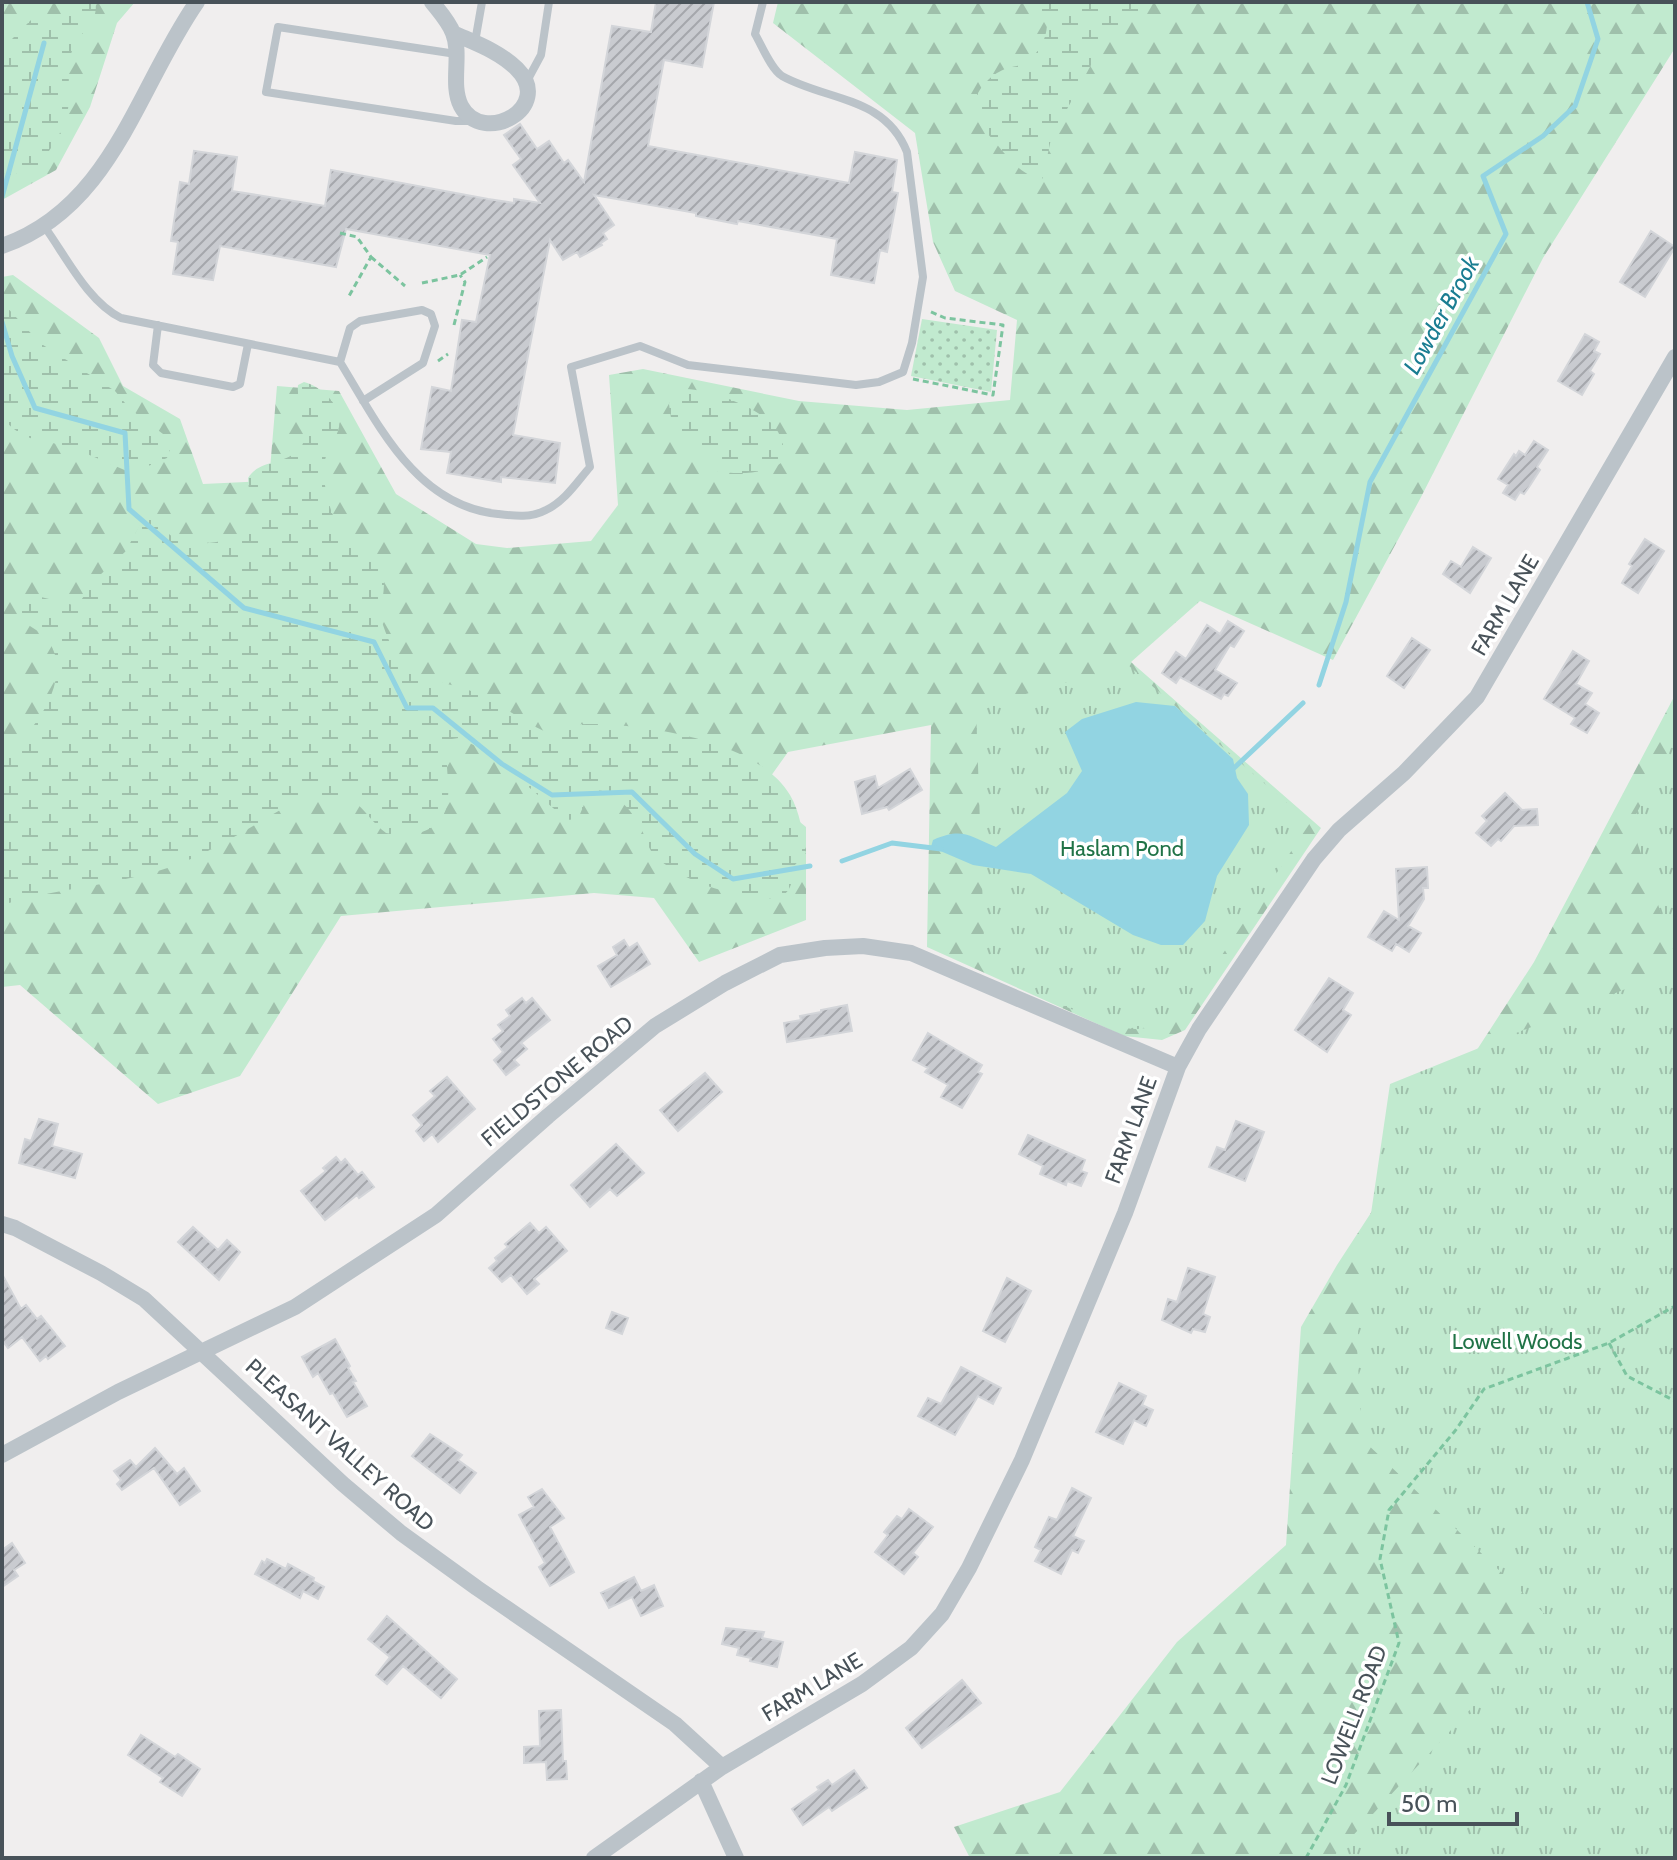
<svg xmlns="http://www.w3.org/2000/svg" width="1677" height="1860" font-family="Cabin,sans-serif">
  <defs>
    <pattern id="forest-firs" width="22" height="20" patternUnits="userSpaceOnUse" patternTransform="scale(2)"><rect width="22" height="20" fill="#c1eacf"/><path d="M5 1l3.5 6h-7zM16 11l3.5 6h-7z" fill="#9fc0ab"/></pattern>
    <pattern id="wetland-marsh" width="20" height="14" patternUnits="userSpaceOnUse" patternTransform="scale(2)"><rect width="20" height="14" fill="#c1eacf"/><path d="M1 5h8M5 5V1M11 12h8M15 12V8" fill="none" stroke="#9fc0ab"/></pattern>
    <pattern id="park-tufts" width="24" height="20" patternUnits="userSpaceOnUse" patternTransform="scale(2)"><rect width="24" height="20" fill="#c1eacf"/><path d="M3 7l-1-3M5 7V3M7 7l1-3M15 17l-1-3M17 17v-4M19 17l1-3" fill="none" stroke="#9fc0ab"/></pattern>
    <pattern id="garden-dots" width="8" height="8" patternUnits="userSpaceOnUse" patternTransform="scale(2)"><rect width="8" height="8" fill="#c1eacf"/><path d="M2 2h.1M6 6h.1" fill="none" stroke="#9fc0ab" stroke-width="1.8" stroke-linecap="round"/></pattern>
    <pattern id="building-hatch" width="6" height="6" patternUnits="userSpaceOnUse" patternTransform="scale(2)"><rect width="6" height="6" fill="#c9cbd0"/><path d="M-1 1l2-2M0 6l6-6M5 7l2-2" fill="none" stroke="#a5a7ac"/></pattern>
  </defs>
  <rect width="100%" height="100%" fill="#f0eeee"/>
  <path fill="url(#forest-firs)" d="M2,2h133l-18,21 -27,84 -34,63 -54,30z
    M778,2h897v46l-132,210 -123,241 -87,161 -133,-59 -69,61 190,166 -136,202 -23,10 -38,-4 -197,-89 4,-222 -143,27 -27,38 45,37v93l-107,42 -45,-64 -60,-5 -253,23 -101,160 -82,28 -138,-119 -18,2v-710l11,-2 86,63 24,48 57,33 23,65 66,-3 8,-95 62,5 57,103 80,50 31,4 84,-7 27,-36 -9,-130 34,-6 156,32 108,9 103,-10 7,-80 -62,-29 -22,-49 -18,-109 -142,-110z
    M1675,695v1163h-705l-16,-31 106,-35 117,-150 109,-97 15,-218 36,-62 197,-303z"/>
  <path fill="url(#wetland-marsh)" d="M63,2h32c5,18 -14,29 -21,44 -9,19 -3,42 -6,63 -4,23 -19,43 -33,61l-29,6 -4,-5v-122l32,-32 31,-2z
    M1033,2h120l-46,42 -16,21 -31,57 -7,8 -11,50c-21,-5 -33,-21 -47,-38 -6,-7 -15,-16 -19,-24 -8,-20 11,-42 29,-49 4,-2 8,-2 12,-3 18,-6 30,-24 30,-43z
    M2,302l38,41 75,48 15,18 37,28 4,9 -4,12 -35,15c-20,-8 -40,-18 -61,-25 -32,-11 -42,-2 -69,-30z
    M304,382c20,5 41,27 34,49 -4,11 -13,23 -14,34 -1,16 3,34 8,48 10,26 40,35 50,61 6,15 -4,31 0,48 5,15 16,44 31,51 17,10 40,10 58,18 26,10 49,29 75,41 14,0 25,-8 41,-8 59,0 170,16 203,71 10,17 13,39 16,58l-13,14c0,19 -4,33 -27,31 -38,-3 -79,-15 -109,-40 -10,-9 -11,-21 -17,-32 -9,-17 -27,-37 -47,-36l-5,5 -10,24 -11,1 -79,-68 -29,-14 -7,1c-10,19 -2,37 -4,58 -2,35 -33,41 -62,36 -13,-9 -21,-24 -33,-32 -14,-9 -38,-6 -53,-2 -45,24 -92,58 -142,72 -51,15 -105,18 -156,34v-146c30,-24 77,-84 43,-122 -5,-6 -14,-9 -20,-15 -4,-4 -7,-10 -11,-15l1,-6 14,-7 44,11 5,-1 22,-29 26,-24 15,-29 9,-5c10,8 22,23 35,26 19,4 75,-6 79,-25l-15,-27 -1,-13c12,-20 39,-12 53,-31 10,-14 -5,-42 -3,-62z
    M686,389c24,1 70,17 87,36 8,8 12,24 12,35 -16,14 -47,15 -68,11l-25,-30 -20,-16 -3,-21 2,-7z"/>
  <path fill="url(#park-tufts)" d="M1128,665l182,158 -122,183c-16,13 -31,22 -51,23 -30,2 -121,-47 -152,-61l-9,-260z
    M1675,739v216l-44,-131z
    M1675,969v889h-343l147,-158 70,-82 -187,-179 -5,-93 6,-78 27,-184z"/>
  <path fill="url(#garden-dots)" d="M922,319l75,11 -6,62 -80,-16z"/>
  <path fill="#92d4e2" d="M1136,702l39,4 58,53 4,19 11,16 1,31 -32,51 -12,45 -22,24h-22l-28,-10 -102,-61 -58,-9 -42,-18 2,-7c30,-13 35,-4 63,7l71,-54 15,-22 -17,-39 17,-13z"/>
  <g fill="none" stroke-linecap="round" stroke-linejoin="round">
    <path stroke="#92d4e2" stroke-width="5" d="M2,197l42,-154
      M2,322l10,34 23,52 90,25 4,76 115,99 130,34 33,66h26l69,56 50,31 80,-3 63,62 38,25 77,-13
      M1319,685l27,-83 24,-120 136,-248 -23,-58 60,-40 32,-30 23,-67 -11,-37
      M1233,769l70,-66
      M842,861l50,-18 49,6"/>
  </g>
  <path fill="url(#building-hatch)" stroke="#d3d5d9" stroke-width="2" d="M656,2h58l-12,65 -38,-7 -16,86 201,37 6,-31 42,8 -5,32 6,1 -11,59 -7,-2 -6,33 -43,-8 6,-36 -99,-18 -1,3 -41,-8v-3l-102,-18 20,30 -11,8 4,6 -6,4 1,2 -22,12 -3,-5 -14,8 -13,-20 -37,195 47,8 -5,40 -54,-6v5l-54,-9 4,-21 -30,-3 11,-62 19,4 11,-71 14,2 14,-67 -144,-26 -10,38 -116,-21 -7,34 -40,-6 5,-32 -7,-1 9,-59 9,2 5,-33 43,6 -5,34 93,15 6,-36 157,29 26,4v-4l26,4 -27,-38 8,-6 -17,-24 16,-11 17,25 12,-8 15,22 4,-3 16,22 28,-156 39,6z
    M1651,231l24,16 -30,50 -25,-15z
    M1585,334l14,8 -5,9 6,3 -10,17 4,3 -12,21 -24,-14z
    M1534,441l14,9 -11,17 3,3 -11,17 -5,7 -4,-2 -5,8 -12,-7 5,-8 -10,-6 16,-25 2,2 3,-5 6,4z
    M1645,539l19,12 -26,42 -16,-10 10,-17 -3,-2z
    M1473,547l18,11 -21,35 -27,-19 8,-13 10,6z
    M1228,621l16,10 -10,16 -4,-2 -15,25 22,13 -9,13 -4,-2 -3,5 -41,-22 -4,6 -14,-10 14,-21 10,7 21,-34 13,9z
    M1412,638l18,12 -26,38 -17,-12z
    M1573,651l16,10 -13,23 16,9 -7,11 14,9 -12,20 -16,-9 4,-6 -31,-19z
    M910,769l12,21 -33,20 -2,-3 -25,7 -7,-32 20,-6 3,12z
    M1505,793l17,17 15,-1 1,16 -24,1 -13,15 -3,-2 -7,7 -15,-13 11,-12 -5,-5z
    M1427,867l1,21h-5l1,11 -16,27 13,7 -12,19 -13,-8 -4,7 -24,-14 16,-26 15,9 -3,-51z
    M624,940l5,8 8,-5 13,21 -39,23 -13,-21 19,-11 -4,-8z
    M1329,978l24,15 -10,17 8,5 -24,37 -32,-22z
    M522,998l4,5 6,-5 18,22 -29,23 6,6 -13,11 5,5 -13,10 -12,-15 9,-8 -10,-13 10,-8 -5,-6 12,-9 -4,-6z
    M847,1005l5,26 -65,11 -3,-19 17,-3 -1,-4 21,-4v-2z
    M928,1033l54,32 -4,7 4,2 -20,34 -21,-11 7,-12 -23,-13 3,-4 -15,-8z
    M705,1073l17,19 -44,39 -18,-21z
    M447,1077l28,32 -37,33 -6,-8 -8,7 -8,-10 6,-6 -9,-10 22,-19 -5,-5z
    M39,1119l19,5 -6,22 30,8 -7,24 -56,-15 6,-24 6,2z
    M1236,1121l28,11 -19,49 -36,-14 8,-20 8,3z
    M1028,1135l57,25 -4,11 6,2 -6,13 -14,-5 -1,4 -26,-11 3,-8 -24,-12z
    M616,1144l28,29 -27,23 -7,-7 -20,18 -19,-22z
    M336,1157l5,6 4,-4 13,16 4,-3 12,15 -15,11 -2,-3 -32,25 -24,-29 25,-20 -3,-3z
    M530,1223l9,10 7,-6 21,24 -33,28 5,5 -12,10 -16,-19 -9,7 -13,-14 8,-7 -2,-3 13,-11 -3,-3z
    M193,1227l25,23 9,-10 13,12 -21,28 -41,-38z
    M1188,1268l27,9 -12,37 7,3 -5,15 -12,-3 -2,4 -29,-13 6,-21 9,3z
    M2,1274l19,35 5,-4 11,14 4,-3 24,30 -17,13 -2,-3 -6,5 -18,-24 -14,11 -6,-8z
    M1007,1278l24,13 -26,51 -22,-11z
    M612,1312l16,6 -6,16 -16,-6z
    M335,1339l15,27 -2,2 8,13 -3,1 14,24 -20,11 -14,-24 -3,1 -12,-21 -5,4 -11,-20z
    M961,1367l40,21 -8,16 -15,-8 -23,39 -37,-19 10,-18 13,6z
    M1119,1383l27,13 -4,9 11,5 -7,16 -12,-6 -11,24 -27,-12z
    M430,1434l32,21 -4,5 18,13 -16,20 -48,-37z
    M155,1448l22,26 7,-6 16,23 -20,14 -26,-37 -32,22 -5,-6 4,-4 -7,-9 16,-11 6,7z
    M1072,1488l19,10 -18,38 11,5 -6,12 -6,-3 -11,24 -26,-13 6,-11 -6,-3 14,-30 8,3z
    M542,1489l22,29 -14,9 24,45 -24,14 -11,-19 6,-4 -26,-48 15,-8 -6,-10z
    M909,1509l24,18 -20,26 5,4 -14,17 -29,-22 13,-17 -4,-3 13,-16 5,3z
    M12,1543l13,20 -11,7 4,6 -16,11v-37z
    M267,1559l19,10 2,-5 26,14 -1,3 11,6 -6,12 -15,-8 -3,7 -45,-24 7,-13 3,2z
    M634,1577l7,14 13,-6 9,21 -22,10 -9,-19 -23,11 -8,-15z
    M387,1616l70,63 -16,19 -38,-32 -16,18 -11,-9 14,-18 -22,-18z
    M726,1628l38,4 -2,6 21,4 -6,25 -27,-6 1,-3 -14,-3 2,-7 -17,-4z
    M962,1680l19,23 -59,45 -16,-20z
    M561,1710l2,51h3l1,18 -20,1 -1,-18 -22,1v-16l16,-1 -1,-35z
    M141,1735l34,22 3,-3 22,15 -18,27 -22,-14 3,-4 -35,-23z
    M854,1770l13,18 -35,23 -3,-4 -26,18 -11,-16 27,-19 -2,-3 11,-7 4,5z"/>
  <g fill="none" stroke-linecap="round" stroke-linejoin="round">
    <path stroke="#7cc49f" stroke-width="3" stroke-dasharray="6 4" stroke-linecap="butt" d="M340,233l17,4 14,20 -22,39
      M371,257l34,29
      M422,283l38,-8 27,-18
      M454,325l11,-43 -5,-7
      M438,361l10,-7
      M913,379l80,16 10,-70 -58,-7 -16,-7
      M1609,1343l18,33 48,25
      M1306,1858l40,-73 53,-142 -19,-84 9,-49 66,-79 29,-42 125,-46 66,-37"/>
    <path stroke="#bbc3c9" stroke-width="8" d="M475,42l7,-40
      M456,54l-178,-27 -12,65 190,29h16
      M527,81l14,-26 8,-53
      M44,226c22,30 43,75 77,92l219,44c38,62 76,144 158,152 17,2 33,4 48,-4 19,-9 31,-28 44,-43l-19,-100 69,-21 48,19 168,20 23,-3 24,-10 9,-29 11,-66 -16,-125c-22,-56 -80,-51 -125,-76 -11,-7 -20,-30 -27,-42l8,-32
      M158,325l-5,40 8,8 72,14 7,-3 8,-40
      M340,362l10,-34 10,-7 62,-11 9,4 4,12 -12,37 -60,38"/>
    <path stroke="#bbc3c9" stroke-width="16" d="M432,2c7,9 17,20 21,31 9,22 -3,51 8,73 22,41 94,1 56,-37 -18,-18 -42,-26 -64,-36
      M2,246c110,-38 135,-158 195,-244
      M2,1224l13,4 86,45 43,26 199,185 58,49 76,55 198,136 47,43
      M2,1455l116,-63 177,-85 141,-92 112,-99 107,-90 70,-43 55,-28 45,-7 38,-2 48,7 267,114
      M701,1781l35,77
      M594,1858l128,-91 140,-83 49,-36 31,-34 27,-46 53,-108 103,-247 53,-146 21,-38 115,-170 25,-29 65,-57 73,-76 198,-340"/>
  </g>
  <g text-anchor="middle" dominant-baseline="central" stroke-width="7" stroke-linejoin="round" paint-order="stroke">
    <g font-size="22" fill="#485259" stroke="#fff">
      <text transform="translate(1505 605) rotate(-60)">FARM LANE</text>
      <text transform="translate(557 1081) rotate(-40)">FIELDSTONE ROAD</text>
      <text transform="translate(1131 1130) rotate(-70)">FARM LANE</text>
      <text transform="translate(340 1445) rotate(42)">PLEASANT VALLEY ROAD</text>
      <text transform="translate(812 1687) rotate(-31)">FARM LANE</text>
      <text transform="translate(1354 1715) rotate(-69)">LOWELL ROAD</text>
    </g>
    <g font-size="22" fill="#207347" stroke="#fff">
      <text x="1122" y="848">Haslam Pond</text>
      <text x="1517" y="1341">Lowell Woods</text>
    </g>
    <g font-size="24" font-style="italic" fill="#1a7d92" stroke="#fff">
      <text transform="translate(1441 315) rotate(-61)">Lowder Brook</text>
    </g>
  </g>
  <rect width="1677" height="1860" fill="none" stroke="#485259" stroke-width="8"/>
  <path d="M1389 1812v12h128v-12" fill="none" stroke="#485259" stroke-width="4"/>
  <text x="1401" y="1812" font-size="24" fill="#485259" stroke="#ffffff" stroke-width="6" paint-order="stroke">50 m</text>
</svg>
